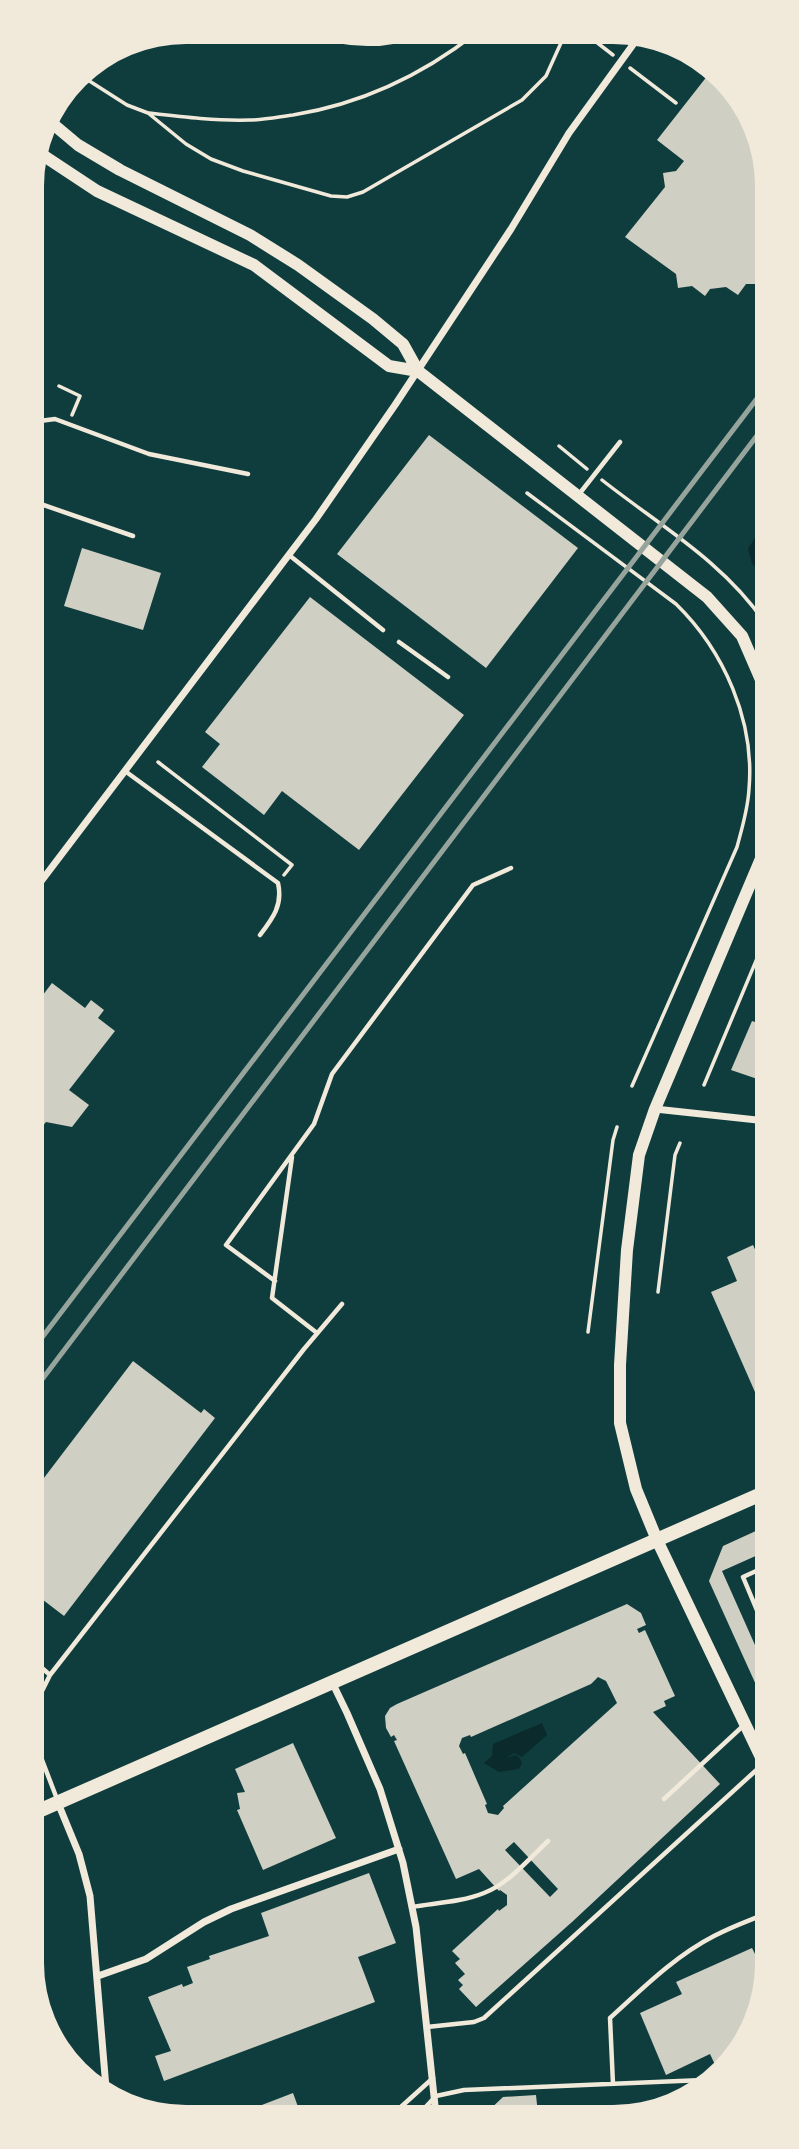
<svg xmlns="http://www.w3.org/2000/svg" width="799" height="2149" font-family="'PT Sans',sans-serif">
  <rect width="100%" height="100%" fill="#0f3d3e"/>
  <path fill="#0a2a2b" d="M765,521v55l-13,-12 -4,-15z
    M542,1723l5,12 -25,22 -8,-4 -8,5 9,-3 4,2 3,6 -3,6 -20,3 -15,-9 8,-7 1,-12z"/>
  <path fill="#cfcfc3" fill-rule="evenodd" d="M708,75l23,17 33,64 1,128h-19l-8,11 -12,-8 -16,2 -5,7 -13,-10 -14,2 -2,-14 -51,-37 40,-50 -2,-14 13,-2 8,-10 -27,-21z
    M429,435l149,113 -92,120 -149,-114z
    M82,548l79,25 -18,57 -79,-24z
    M310,597l154,118 -105,135 -77,-59 -18,24 -62,-48 18,-23 -15,-12z
    M52,983l33,25 6,-8 13,10 -6,8 17,13 -46,59 20,15 -17,22 -26,-5 -13,16v-130z
    M766,1006v76l-35,-12 21,-49 6,2z
    M753,1245l11,24 2,-1v149l-55,-125 26,-11 -10,-24z
    M133,1361l68,52 3,-4 11,9 -151,198 -30,-23v-102z
    M767,1526v25l-45,20 45,101v37l-58,-128 14,-35z
    M627,1604l14,9 5,12 -9,4 2,4 6,-3 30,66 -11,5 2,5 -13,6 67,72 -148,138 -96,85 -17,-18 4,-4 -5,-5 7,-6 -10,-11 5,-4 -8,-8 46,-42 1,2 8,-6v-10l-7,-5 -1,1 -20,-22 -23,10 -62,-138 3,-1 -3,-5 -3,2 -5,-9 -1,-12 5,-8 7,-4zM598,1677l8,4 11,22 -114,103 1,2 -6,7 -10,-2 -3,-8 2,-1 -22,-51 -2,1 -4,-8 3,-8 8,-3 1,2 120,-53zM514,1842l44,47 -8,8 -45,-47z
    M293,1743l43,95 -73,32 -26,-60 3,-1 -3,-16 8,-1 -10,-23z
    M369,1873l27,70 -38,14 17,45 -211,79 -9,-25 16,-5 -23,-54 34,-13 1,3 10,-4 -6,-16 23,-8 -1,-3 60,-20 -8,-23z
    M752,1948l14,28 -37,89 -11,6 -8,-17 -44,21 -26,-62 42,-19 -6,-12z
    M293,2093l8,22h-63v-1z
    M536,2095l2,19h-53l18,-17z"/>
  <g fill="none" stroke-linecap="round" stroke-linejoin="round">
    <path stroke="#f1e9da" stroke-width="3.5" d="M305,32c40,16 83,16 124,1
      M586,34l27,21
      M630,68l46,35
      M80,75l47,30 21,8 38,31 25,15 32,12 88,25 16,1 16,-5 159,-92 24,-24 19,-42
      M149,113c34,4 67,8 101,7 14,0 28,-3 43,-5 68,-11 128,-39 183,-82
      M59,386l21,10 -8,19
      M559,446l28,23
      M602,480c57,45 122,82 163,143
      M527,493l149,111c48,47 79,117 73,185 -1,20 -7,39 -12,58l-105,239
      M764,604h1
      M158,762l134,103 -8,10
      M704,1085l62,-148
      M658,1292l17,-137 5,-12
      M588,1332l25,-192 4,-13"/>
    <path stroke="#f1e9da" stroke-width="4.5" d="M32,422l23,-3 94,35 99,20
      M580,493l40,-51
      M32,501l101,35
      M289,555l94,75
      M399,642l49,35
      M125,771l153,112c5,22 -5,35 -18,52
      M292,1157l-20,141 45,35
      M275,1281l-49,-36 88,-121 18,-50 141,-189 38,-17
      M767,1566l-24,11 24,57
      M34,1661l16,14
      M34,1707l16,-32 254,-326 38,-45
      M34,1739l23,60
      M664,1799l79,-73
      M412,1907c23,-4 50,-5 72,-14 24,-9 45,-34 64,-52
      M427,2027l47,-5 10,-4 279,-254
      M613,2084l-3,-66c33,-30 65,-62 104,-82 15,-8 31,-14 46,-20h7
      M392,2115l41,-37
      M418,2115l18,-19 28,-6 239,-10"/>
    <path stroke="#f1e9da" stroke-width="7" d="M33,892l283,-373 79,-114 116,-176 58,-96 71,-98
      M655,1109l111,12
      M332,1682l15,31 33,76 23,74 13,64 20,188
      M58,1803l21,51 11,42 16,192
      M98,1976l48,-17 58,-37 27,-13 168,-60"/>
    <path stroke="#f1e9da" stroke-width="12" d="M47,119l31,26 42,25 130,65 48,30 75,54 30,25 15,27 289,226 35,39 23,53
      M38,152l59,39 157,74 135,101 29,5
      M765,849l-110,260 -16,46 -12,95 -7,115v58l16,66 21,51 110,230"/>
    <path stroke="#f1e9da" stroke-width="14" d="M34,1813l732,-321"/>
    <path stroke="#97a49c" stroke-width="5" d="M34,1348l731,-960
      M34,1390l731,-965"/>
  </g>
  <path d="M0 0H799V2149H0ZM186 44H613A142 142 0 0 1 755 186V1963A142 142 0 0 1 613 2105H186A142 142 0 0 1 44 1963V186A142 142 0 0 1 186 44Z" fill="#f1e9da" fill-rule="evenodd"/>
</svg>
